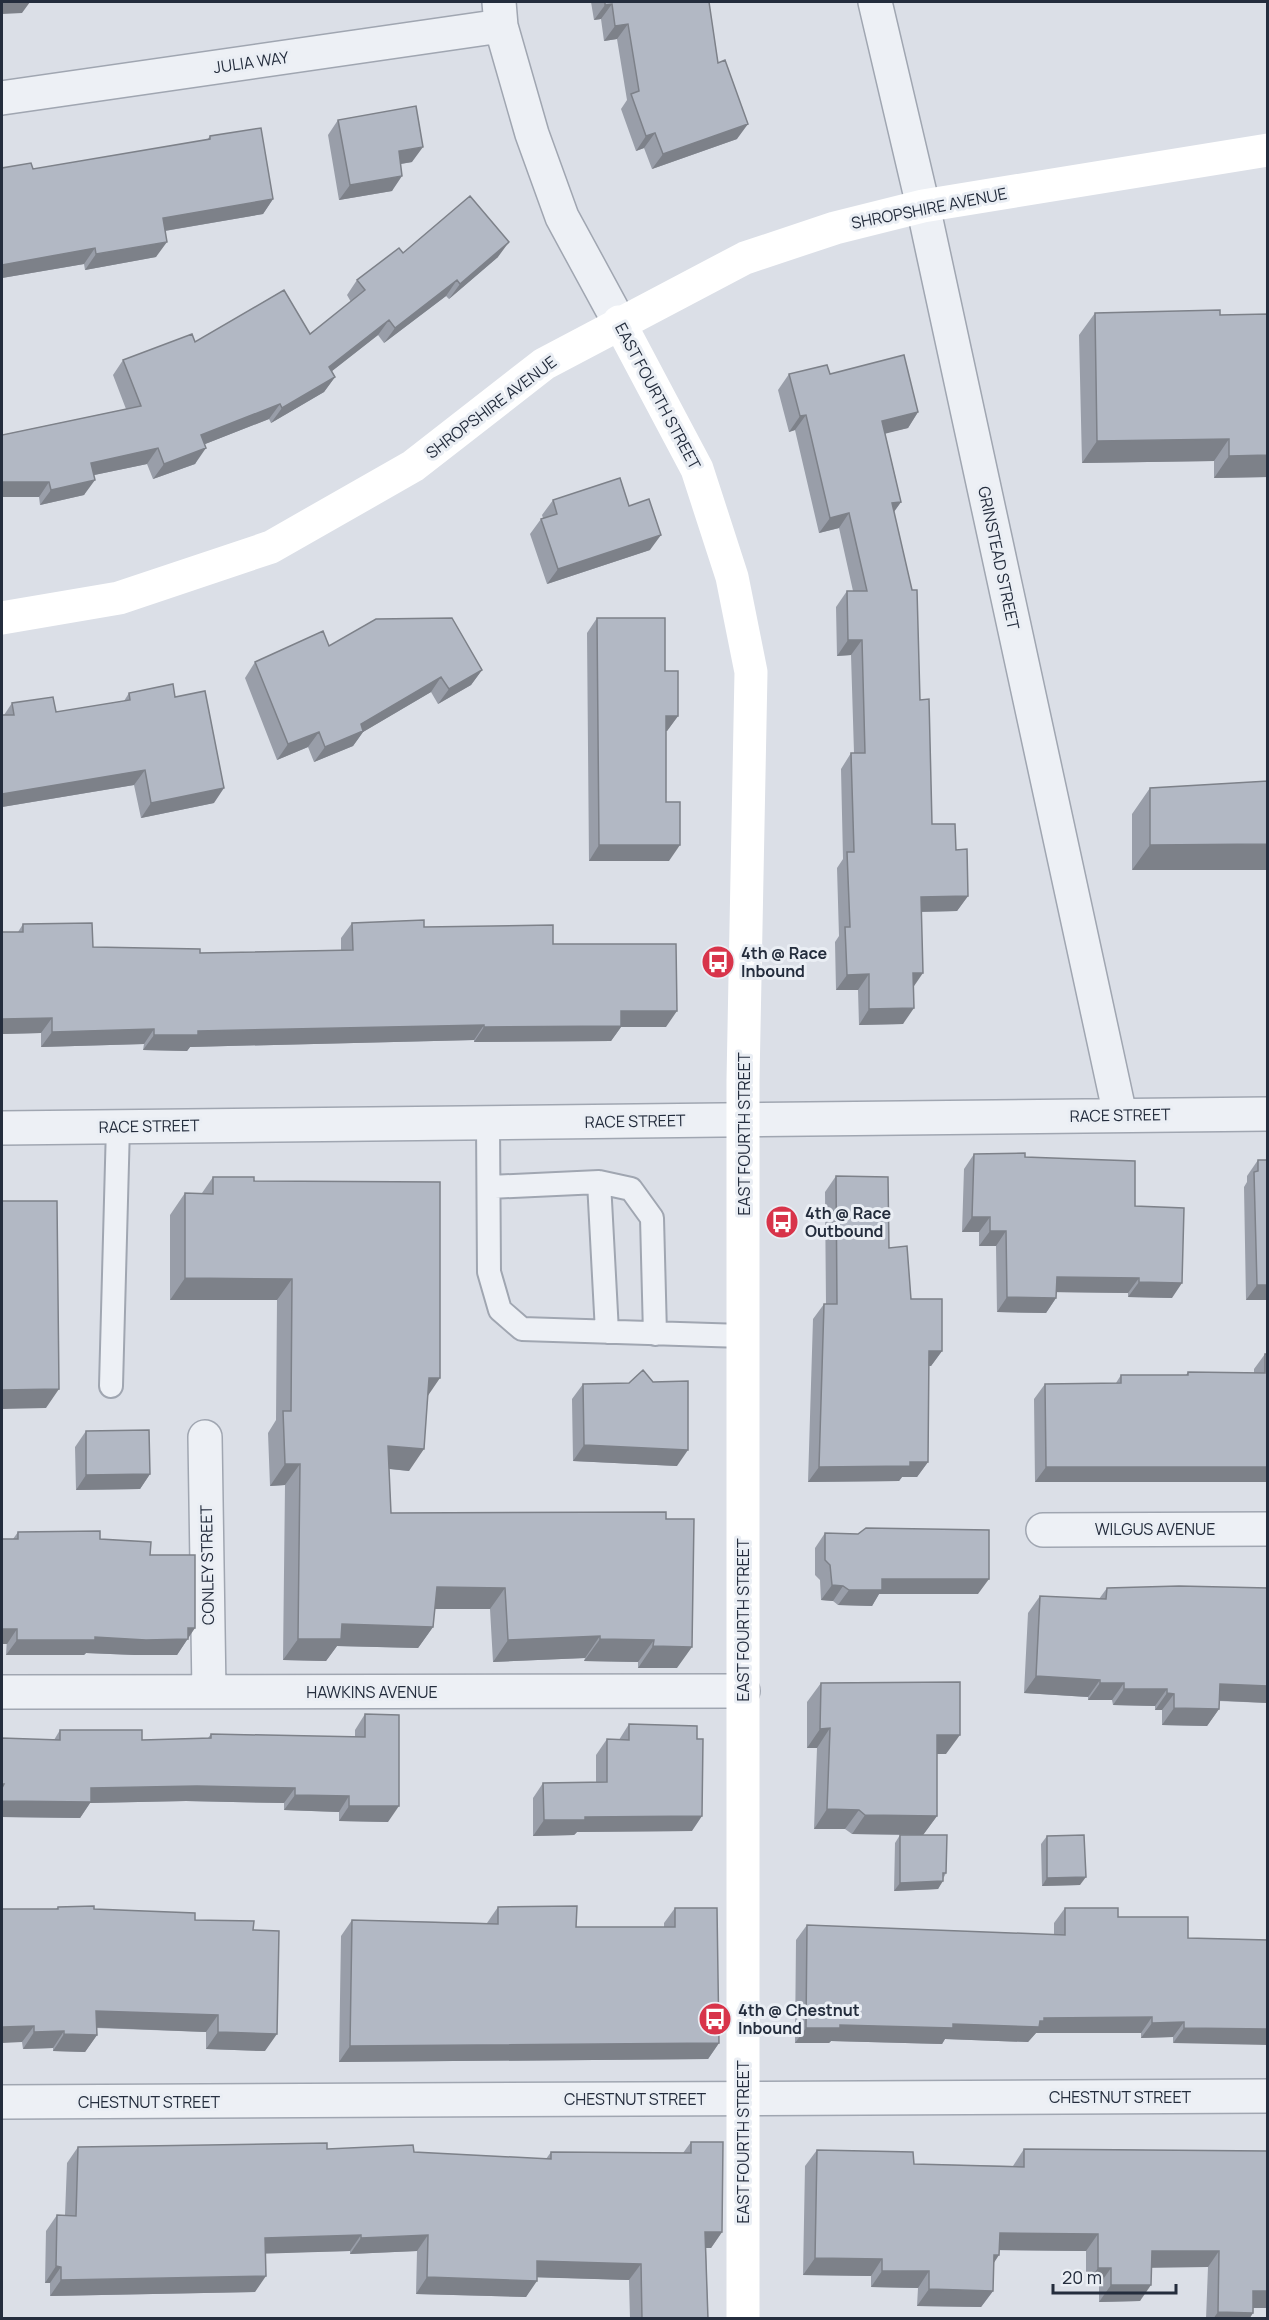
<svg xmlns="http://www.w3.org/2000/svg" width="1269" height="2320" font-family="Manrope,sans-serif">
  <rect width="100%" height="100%" fill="#dbdfe7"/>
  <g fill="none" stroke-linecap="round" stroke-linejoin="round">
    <g stroke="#a0a6b1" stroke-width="26">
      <path id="lane" d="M488,1123l1,149 11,38 22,19 221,7
        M599,1182l32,7 21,29 3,116
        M490,1187l109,-5 8,150
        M111,1386l7,-260"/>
    </g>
    <g stroke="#a0a6b1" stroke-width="36">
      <path id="street" d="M499,2l2,24 8,28 23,80 30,83 57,105
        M875,2l48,204 197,909
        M2,98l499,-72
        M2,1128l1266,-14
        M205,1437l4,255
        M1043,1530l225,-1
        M2,1692l741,-1
        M2,2102l1266,-6"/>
    </g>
    <use href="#lane" stroke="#edf0f5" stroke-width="22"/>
    <use href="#street" stroke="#edf0f5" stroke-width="33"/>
    <path stroke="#fff" stroke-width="33" d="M619,322l78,147 35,108 19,95 -8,408v1238
      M2,618l117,-20 152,-51 142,-81 131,-102 201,-106 90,-30 88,-22 345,-56"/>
  </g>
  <path fill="#999ea9" d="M591,2h118l9,61 19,76 -85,30 -8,-21 -8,3 -15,-42 6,-9 -10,-61 -13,2 -3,-22 -7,1z
    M338,120l74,42 -11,2 -9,27 -53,9 -11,-65z
    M210,136l63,63 -10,15 -98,17 -9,26 -71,13 -1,-6 -82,14v-110l31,1 174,-29z
    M403,253l95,4 -49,42 -3,-3 -62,47 -6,-8 -46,36 3,6 -11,15 -53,31 -2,-4 -64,25 -10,20 -42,15 -6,-15 -53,11 -10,20 -44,10 -1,-8h-37v-62l124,-26 -13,-34 10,-15 72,-18 115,-8 41,-32 -4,-7 10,-15z
    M1095,313l125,2 48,162 -54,1v-17l-132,2 -3,-128z
    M789,374h41l88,38 -10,16 -23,5 16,69 -7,10 26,188 12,124 24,26 12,46 -11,15 -36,1 -7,74 -11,38 -44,1 -1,-35h-22l-1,-48 4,-6 -2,-68 6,-9 -2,-90 10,-16h3l-3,-98 -14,1 -1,-49 11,-16h6l-14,-63 -20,5 -24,-103 -6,2 -11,-42z
    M553,500l76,6 21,44 -103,34 -17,-50 11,-15 2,-1 -1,-3z
    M597,618l68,53 13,45 -11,15h-1v71l3,59h-80l-2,-228z
    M329,646l153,24 -11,15 -33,19 -7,-12 -68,40 -10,14 -39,16 -6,-15 -31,13 -32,-82 10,-16z
    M129,693l46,4 39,106 -73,15 -7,-33 -132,22v-92h2l8,-12 44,9 68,-11z
    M1268,781l-136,89v-56l18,-26z
    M352,923l72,4 129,17 113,83h-45l-10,14 -137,1v-2l-284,7 -3,4 -44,-1 1,-6 -103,3v-14l-39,1v-102h16l5,-8 70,23 107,6 141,-3v-12z
    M974,1154l51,3 110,49 37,92 -44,-1v-4l-72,-1v6l-10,15 -49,-1 -1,-66h-17v-14h-17l2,-63z
    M1258,1160h10v140h-22l-2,-113 3,-5v-6z
    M836,1176l53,72 22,51 31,52 -11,15h-2l-1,96 -11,15h-15l-3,4 -91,1 5,-163 11,-15h2l-1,-112z
    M213,1177l41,4 174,215 -19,75 -20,-2 2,44 275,6 11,149h-39v-6l-54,-1 1,-3 -92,4 -3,-53h-56l-1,18 -15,21 -81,-2 -11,15 -43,-1 2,-175 -15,1 -2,-53 8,-13 1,-120h-107v-85l15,-22h17z
    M1265,1354l3,128h-233l-1,-83 11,-15 71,-1 5,-8h65l2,-3 66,1v-4z
    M583,1384l94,82 -104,-5 -1,-62z
    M86,1431l64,43 -10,15 -64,1 -1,-43z
    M18,1532l82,7 50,16 38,83 -11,17h-42l-49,-2 -2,2h-78l7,-116z
    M825,1533l153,61h-99l-7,12 -34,-1 -5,-4 -12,-1 -1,-20 -5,-5v-27z
    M1107,1588h161v115l-49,-2v8l-12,17 -45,-1v-15h-7v-4l-42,-1 -1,-5h-24v-3l-64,-4 4,-80 12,-17 59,3z
    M821,1683l125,71h-9v62l-14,19 23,38 -8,16 -44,2 1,-48 5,-8h16l-64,-1 -7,-5h-31l3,-81h-10v-46z
    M365,1714l23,108 -49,-1v-9l-55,-2v-7l-98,-2 -96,2 -10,15 -78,-1v-79l52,2 6,-10 82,10 66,-2 3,-4 144,3v-7z
    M629,1724l63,107 -115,1 -3,3 -41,1v-38l10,-15 53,-1v-27l11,-16 12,1z
    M1047,1836l33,49 -38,1 -1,-42z
    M58,1907l137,13 58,10 12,121 -59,-2v-17l-110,-4 1,7 -12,17 -32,-1v-3l-30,1 -1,-7 34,-133z
    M498,1907l78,20h88v-4l11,-15 44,135 -11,16 -369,3 2,-126 11,-16 135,3z
    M1065,1908l53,9 70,21 80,2 -95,103v-6l-32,1v-5h-105l-8,9 -83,-3 -3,5 -111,-3 -2,2h-34l1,-103 11,-15 247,10v-12z
    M691,2142l31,90 -11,16h-5l2,71h-78l-1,-39 -92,-3 -11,20 -110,-3 1,-43 -67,3v-3l-85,2 -10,39 -205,4v-13h-5l1,-52 11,-16h8l2,-52 11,-16 249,2 219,10 5,-7 132,1z
    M1024,2149l244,2 -15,162 -4,6h-43l2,-52h-56l-12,34 -41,1v-17h-13v-34l-87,-1 -6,14v27l-12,16 -64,-1 1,-18 -47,-1v-11l-68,-1 2,-109 12,-16 97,14 99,2z"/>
  <path fill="#7d8189" d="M2,2h28l-8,11 -20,1z
    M612,4l-11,15 -7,1 11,-15z
    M628,24l-11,15 -13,2 11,-15z
    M748,124l-11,15 -85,30 11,-15z
    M655,133l-11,15 -8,3 10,-15z
    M423,147l-11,15 -24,4 11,-15z
    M402,176l-10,15 -53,9 11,-15z
    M273,199l-10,15 -111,19 11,-15z
    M167,242l-11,15 -71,13 11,-16z
    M509,242l-11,15 -49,42 11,-15z
    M95,248l-11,16 -82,14v-13z
    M457,280l-11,16 -62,47 11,-15z
    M389,320l-11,15 -60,47 11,-15z
    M335,377l-11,15 -53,31 11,-15z
    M280,404l-11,15 -79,31 11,-15z
    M918,412l-10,16 -36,9 10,-16z
    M806,415l-11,15 -6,2 11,-16z
    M1229,439l-15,22 -132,2 15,-22z
    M158,448l-11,16 -67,14 11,-15z
    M206,448l-11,16 -42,15 11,-15z
    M1268,455v22l-54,1 15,-22z
    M95,480l-11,15 -44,10 11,-15z
    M2,482h47l-10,15h-37z
    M901,502l-11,15 2,-14z
    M849,513l-10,15 -20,5 11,-15z
    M661,535l-11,15 -103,34 11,-15z
    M848,640h14l-11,15 -14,1z
    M482,670l-11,15 -33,19 11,-15z
    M441,677l-10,15 -68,40 -10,14 -39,16 11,-15 36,-23z
    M666,716h12l-11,15h-12z
    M319,732l-11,15 -31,13 11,-16z
    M145,770l-11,15 -132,22v-13z
    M224,788l-10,15 -73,15 10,-15z
    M1268,844v26h-136l18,-25z
    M599,845h81l-11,16h-80z
    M968,896l-11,15 -47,1 11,-15z
    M913,973h10l-11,16z
    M869,974l-11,16h-22l11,-15z
    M914,1008l-11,16 -44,1 10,-16z
    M621,1011h56l-11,16h-45l-10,14 -137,1 10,-15z
    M52,1018l-11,15 -39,1v-15z
    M484,1025l-10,15 -284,7 -3,4 -44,-1 11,-15 44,-4z
    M154,1029l-10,15 -103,3 11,-15z
    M972,1217h18l-11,15h-17z
    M990,1231h16l-10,15h-17z
    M1057,1277l82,1 -11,15 -82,-1z
    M185,1278l107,1 -15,21h-107z
    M1139,1282l43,1 -10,15 -44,-1z
    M1257,1285h11v15h-22z
    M1007,1297l49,1 -10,15 -49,-1z
    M929,1351h13l-11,15h-12z
    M429,1378h11l-15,22z
    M59,1389l-13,19 -44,1v-19z
    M584,1445l104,5 -11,16 -104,-5z
    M388,1446l36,3 -15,22 -36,-4z
    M910,1462h18l-11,15h-15l-3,4 -91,1 11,-15z
    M285,1464h15l-15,21 -15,1z
    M1046,1467h222v15h-233z
    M150,1474l-10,15 -64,1 10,-15z
    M882,1579h107l-11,15h-99l-7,12 -34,-1 11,-15z
    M832,1585l11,1 -10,15 -12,-1z
    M437,1587l68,1 -15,21h-68z
    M342,1624l91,3 -15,21 -81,-2 -11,15 -43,-1 15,-21z
    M188,1628h7l-18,27h-42l-49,-2 -2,2h-78l11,-15 78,-3z
    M2,1629h15l-10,15h-5z
    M600,1636l-15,22 -92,4 15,-22z
    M600,1639l54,1 -16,22 -54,-1z
    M653,1646l39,1 -15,21h-39z
    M1036,1676l64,4 -12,17 -64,-4z
    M1100,1683h24l-12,17h-24z
    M1220,1684l48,2v17l-60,-3z
    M1124,1689h43l-12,17 -42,-1z
    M1167,1693l7,1 -12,16h-7z
    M1174,1708l45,1 -12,17 -45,-1z
    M830,1728l-13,20h-10l13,-19z
    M937,1735h23l-14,19h-23z
    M197,1786l98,2 -11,15 -98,-2 -96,2 -10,15 -78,-1v-16l89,-13z
    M295,1795l54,1 -10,16 -55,-2z
    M349,1806h50l-11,16 -49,-1z
    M827,1809l32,1 -14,19h-31z
    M865,1815l72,1 -14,19 -71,-1z
    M702,1816l-10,15 -115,1 -3,3 -41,1 11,-16 41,-3z
    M1086,1877l-6,8 -38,1 5,-8z
    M943,1881l-5,8 -44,2 6,-8z
    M96,2011l122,4 -12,17 -121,-5z
    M1152,2017l-11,16h-105l-8,9 -83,-3 -3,5 -111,-3 -2,2h-34l11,-15 34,-3 113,-1 87,-3 4,-3z
    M1184,2022l-11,15 -32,1 11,-15z
    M34,2026l-12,16 -20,1v-16z
    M1184,2028l84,1v16l-95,-2z
    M64,2031l-11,17 -30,1 11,-17z
    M218,2032l59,2 -12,17 -59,-2z
    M64,2034l33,1 -12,17 -32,-1z
    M719,2043l-11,16 -369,3 11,-16z
    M705,2232h17l-11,16h-17z
    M1000,2233l98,1 -12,17 -98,-1z
    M361,2235l-11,16 -97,3 12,-16z
    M428,2235l-11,16 -67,3 11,-16z
    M1152,2251h67l-11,16 -68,1z
    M994,2255h5l-11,17z
    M815,2258l67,1 -11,17 -68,-1z
    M537,2261l104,3 -12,16 -104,-3z
    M56,2266l5,1 -11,16h-5z
    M1098,2268h13l-12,17h-13z
    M882,2271h47l-11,17 -47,-1z
    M266,2276l-11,16 -205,4 11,-16z
    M427,2277l110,4 -11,16 -110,-3z
    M1111,2285h40l-11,16 -41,1z
    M929,2289l64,2 -12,16 -64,-1z
    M1253,2291h15v17h-26z
    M1218,2312l35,1 -4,6h-36z"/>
  <path fill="#b2b8c4" stroke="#7d8189" stroke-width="1.5" d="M605,2h104l9,61 7,-3 23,64 -85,30 -8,-21 -9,3 -15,-42 8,-3 -11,-67 -13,2 -3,-22 -7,1z
    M416,106l7,41 -24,4 3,25 -52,9 -12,-65z
    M261,128l12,71 -110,19 4,24 -71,12 -1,-6 -93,17v-97l29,-5 2,6 177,-30v-3z
    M470,196l39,46 -49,42 -3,-4 -62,48 -6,-8 -60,47 6,10 -53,31 -2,-4 -79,31 5,13 -42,16 -6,-16 -67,15 4,17 -44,10 -2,-8h-47v-47l139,-29 -18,-46 69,-26 3,8 89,-52 26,44 55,-44 -8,-10 42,-32 4,5z
    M1220,310v5l48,-1v141l-39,1v-17l-132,2 -2,-128z
    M904,355l14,57 -36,9 19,81 -9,1 20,87h5l3,110 9,-1 3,125h23l1,26 11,-1 1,47 -47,1 2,76h-10l1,35 -45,1v-35l-22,1 -2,-48h5l-3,-75h7l-3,-99h14l-3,-113h-14l-1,-49h20l-18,-78 -19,5 -24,-103 -6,1 -11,-42 38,-9 3,9z
    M620,478l9,28 20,-7 12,36 -103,34 -17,-50 16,-5 -4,-14z
    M452,618l30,52 -33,19 -8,-12 -80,47 2,7 -38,16 -6,-15 -31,12 -33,-82 68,-31 6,15 47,-27z
    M597,618h68v53h13v45h-12v86h14v43h-81z
    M173,684l2,13 30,-6 19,97 -73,15 -6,-33 -143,24v-79h12l-2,-12 41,-6 3,15 74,-12 -1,-7z
    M1268,781v63l-118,1v-57z
    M424,920v7l129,-2v19h123l1,67h-56v15l-137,1v-2l-286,6v4h-44v-6l-102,3v-14l-50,1v-87h21v-8l69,-1 1,24 107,2v4l153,-3 -1,-27z
    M1025,1153v4l110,4v45l49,2 -2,75 -43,-1v-4l-82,-1 -1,21 -49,-1 -1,-66h-16v-14h-18l2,-63z
    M1258,1160h10v125h-11l-3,-113 4,-1z
    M836,1176l52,1 1,71 18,-2 4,53h31v52h-13l-1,111h-18v4l-91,1 5,-163h13z
    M213,1177h41v4l186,1v196h-11l-5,71 -36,-3 3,67 275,-1v7h28l-2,128 -39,-1 1,-6 -54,-1v-3l-92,4 -3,-52 -68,-1 -4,40 -91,-3 -1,15h-43l2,-175h-15l-2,-53h8l1,-132 -107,-1v-85l28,1z
    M2,1201h55l2,188 -57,1z
    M1265,1354h3v113h-222l-1,-83 76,-1v-8h67v-3l77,1z
    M643,1370l10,12 35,-1v69l-104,-5 -1,-61 46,-1z
    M149,1430l1,44 -64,1v-44z
    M866,1528l123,2v49h-107v11h-33l-6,-4 -11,-1 -2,-20 -5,-5v-27l33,1z
    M100,1531v8l51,3 -1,13h45v73h-7v11l-42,1 -51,-3v3h-78v-11h-15v-90h16v-7z
    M1179,1586l89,2v98l-48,-2 -1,25 -45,-1v-14l-7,-1v-4h-43v-6h-24v-3l-64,-4 4,-80 66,3 1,-11z
    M960,1682v53h-23v81l-72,-1 -6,-5 -32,-1 3,-81 -10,1 1,-46z
    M365,1714l34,1v91h-50v-10l-54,-1v-7l-98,-2 -106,2v14l-89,-1v-13l2,-4h-2v-46l58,2v-10h82v10l69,-2v-4l154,3z
    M629,1724l68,2v13h6l-1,77 -117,1v3h-41l-1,-37 64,-1v-43l22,1z
    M900,1835h47l-1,38h-3v8l-43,2z
    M1084,1835l2,42 -39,1v-42z
    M94,1906v3l101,4v7l59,1 -1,9 26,1 -2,103 -59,-2v-17l-122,-4 1,24 -33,-1v-3l-30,1v-6l-32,1v-118h56v-2z
    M577,1906l-1,21h99v-19h42l2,135 -369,3 2,-126 146,4v-17z
    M1065,1908h53v9h70v21l80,2v89l-84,-1v-6l-32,1v-6l-108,1v3h-4l-1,6 -86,-3v4l-113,-3v3h-34l1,-103 258,10z
    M691,2142h32l-1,90h-17l3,87h-66l-1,-55 -104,-3v20l-110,-4 1,-42 -67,3v-3l-96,3 1,38 -205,4v-13l-5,-1 1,-51 19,1 2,-69 249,-4v6l86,-4 1,7 137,7v-7l140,1z
    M1024,2149l244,2v140h-15v22l-35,-1 1,-61h-67l-1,34h-40v-17h-13v-34l-98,-1 -1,22h-5l-1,36 -64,-2v-18h-47v-12l-67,-1 2,-108 96,2 1,12 110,3z"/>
  <defs>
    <g id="bus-disc" transform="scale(1.725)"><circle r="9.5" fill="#d8344a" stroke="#eaeef4"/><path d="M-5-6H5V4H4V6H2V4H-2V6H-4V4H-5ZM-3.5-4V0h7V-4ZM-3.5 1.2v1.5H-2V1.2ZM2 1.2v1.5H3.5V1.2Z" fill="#fff"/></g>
  </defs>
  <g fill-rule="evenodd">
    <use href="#bus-disc" x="718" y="962"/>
    <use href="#bus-disc" x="782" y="1222"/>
    <use href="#bus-disc" x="715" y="2019"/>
  </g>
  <g text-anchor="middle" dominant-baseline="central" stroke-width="6" stroke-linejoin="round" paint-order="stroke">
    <g font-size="16" fill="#242d3d" stroke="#eaeef4">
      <text transform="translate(251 62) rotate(-8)">JULIA WAY</text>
      <text transform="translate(929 208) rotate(-11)">SHROPSHIRE AVENUE</text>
      <text transform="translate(658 396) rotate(62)">EAST FOURTH STREET</text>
      <text transform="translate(491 407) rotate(-37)">SHROPSHIRE AVENUE</text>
      <text transform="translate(999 558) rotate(78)">GRINSTEAD STREET</text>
      <text transform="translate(1120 1115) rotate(-1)">RACE STREET</text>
      <text transform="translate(635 1121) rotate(-1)">RACE STREET</text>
      <text transform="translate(149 1126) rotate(-1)">RACE STREET</text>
      <text transform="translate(744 1134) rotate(-90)">EAST FOURTH STREET</text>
      <text x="1155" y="1529">WILGUS AVENUE</text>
      <text transform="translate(207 1565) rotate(-91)">CONLEY STREET</text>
      <text transform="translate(743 1620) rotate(-90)">EAST FOURTH STREET</text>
      <text x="372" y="1692">HAWKINS AVENUE</text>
      <text x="1120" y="2097">CHESTNUT STREET</text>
      <text x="635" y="2099">CHESTNUT STREET</text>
      <text x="149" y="2102">CHESTNUT STREET</text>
      <text transform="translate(743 2142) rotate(-90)">EAST FOURTH STREET</text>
    </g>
    <g font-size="16" font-weight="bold" fill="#242d3d" stroke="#eaeef4" text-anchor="start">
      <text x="741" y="953">4th @ Race<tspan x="741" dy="18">Inbound</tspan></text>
      <text x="805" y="1213">4th @ Race<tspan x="805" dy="18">Outbound</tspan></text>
      <text x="738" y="2010">4th @ Chestnut<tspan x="738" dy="18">Inbound</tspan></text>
    </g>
  </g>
  <rect width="1269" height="2320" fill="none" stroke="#242d3d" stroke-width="6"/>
  <path d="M1053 2284v9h123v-9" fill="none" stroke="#242d3d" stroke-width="3"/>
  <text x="1062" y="2284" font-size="18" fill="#242d3d" stroke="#eaeef4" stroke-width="4.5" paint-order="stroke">20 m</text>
</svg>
